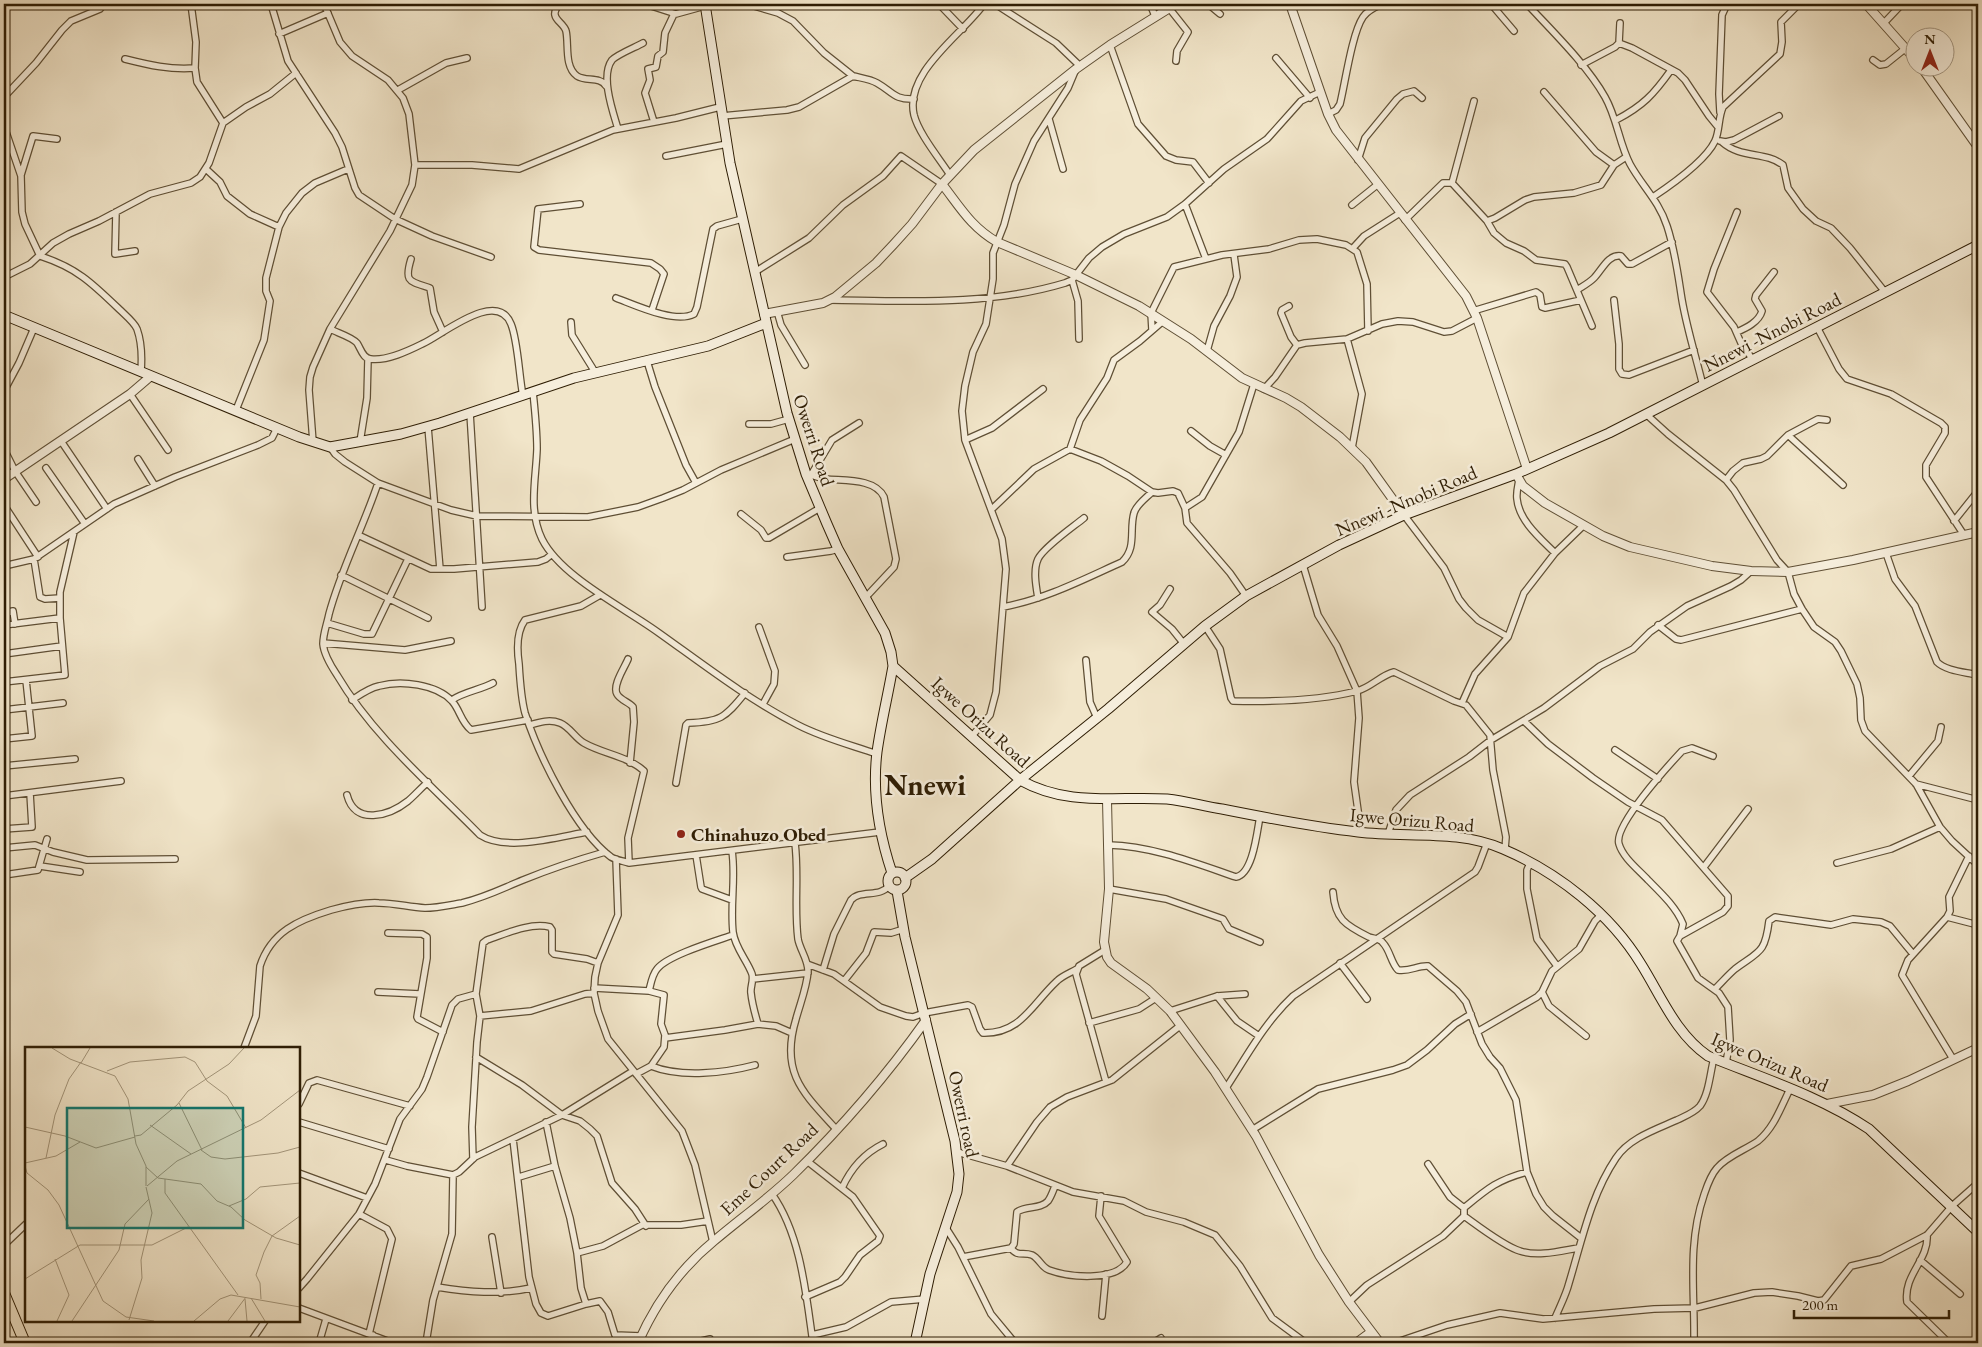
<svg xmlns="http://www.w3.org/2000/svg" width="1982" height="1347" font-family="'EB Garamond',serif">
  <rect width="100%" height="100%" fill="#f1e5c9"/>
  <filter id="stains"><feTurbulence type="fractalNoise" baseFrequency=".004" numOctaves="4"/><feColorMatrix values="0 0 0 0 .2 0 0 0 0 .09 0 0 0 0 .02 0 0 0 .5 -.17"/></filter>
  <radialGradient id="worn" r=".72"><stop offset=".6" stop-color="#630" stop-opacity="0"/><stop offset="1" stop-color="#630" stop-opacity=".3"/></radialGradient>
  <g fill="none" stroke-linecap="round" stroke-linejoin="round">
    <g stroke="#5f4f35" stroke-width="8">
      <path id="minor" d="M271,4l17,57 47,72 7,14 13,41 4,7 36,24 37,17 59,21
        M559,4c-2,3 -5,7 -4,11 1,6 9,9 11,16 3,13 -2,36 11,45 9,6 23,0 29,10
        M645,4l31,10 29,-8
        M747,4l31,9 15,8 31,32 29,23
        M939,4l24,25
        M995,4l61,39 24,23
        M1150,4l5,12
        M1208,4l12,10
        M1491,4l23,27
        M1527,4c26,28 60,61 78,93 12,21 14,46 25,67 12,22 29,37 37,62 8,24 11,49 15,74 5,29 14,57 21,86
        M1169,8l19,24 -11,19 -1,10
        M1884,23l18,-19
        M279,34l49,-21
        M1619,43l13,5 46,25 7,7 24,36 9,11
        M1110,45l28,79 28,32 10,4 17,2 16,21
        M1276,58l34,40
        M125,59c24,6 45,11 70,9
        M1873,60l7,5 6,-1 20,-16
        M1581,65l34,-18 4,-4 1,-20
        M398,90l48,-27 21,-5
        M1544,92l52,60 18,13
        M4,97l32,-34 26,-33 9,-9 29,-12 4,-5
        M1720,112l-1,-18 3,-79 5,-11
        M1328,114l8,-4 4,-6c5,-20 12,-71 23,-87 4,-6 12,-10 19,-13
        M722,116l65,-6 12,-3 54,-31c8,2 17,3 24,7 16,9 17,17 37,16
        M1049,119l14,50
        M1616,120c27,-14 38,-26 55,-50
        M654,122l-9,-29 5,-13 -2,-11 8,-2 2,-11 5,-4 2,-19 9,-19
        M223,123l23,-16 24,-13 26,-21
        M4,126l17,50 1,36 3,12 15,32c37,12 52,27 79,53 6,6 15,13 18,20 5,14 5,29 4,42
        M618,129c-5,-17 -18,-53 -6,-69 6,-6 24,-13 31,-17
        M1720,141l6,1 8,-2 45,-24
        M1722,142c19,17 43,9 61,23l5,23 15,21 13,12 15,7 19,20 35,44
        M666,156l61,-12
        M1358,160l7,-22 32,-39 6,-5 11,-3 8,7
        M415,165h57l47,4 94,-39 63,-12 44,-11
        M206,169l14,13 7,14 23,18 29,13
        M21,175l12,-39 24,3
        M950,175c-11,-17 -31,-41 -36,-60 -10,-43 49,-81 70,-111
        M1452,183l22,-82
        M1653,197c18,-12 53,-37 62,-56 5,-11 3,-23 8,-34l57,-53 2,-12 -1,-20 18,-18
        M580,204l-42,5 -4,38 5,3 112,13 9,6 4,5 -12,36
        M1185,204l21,55
        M1352,205l25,-20
        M116,212l-1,42 20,-3
        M1737,212l-23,57 -7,23 27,35 7,16 12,17
        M1405,220l38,-37h9l35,38 7,12 12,10 18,8 12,9 29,4 2,3 25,59
        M1487,221l8,-3 30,-18 9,-3 40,-4 27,-8 13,-20 12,-8
        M1353,248l11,-12 36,-23
        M411,259c-7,23 -2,22 19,29l4,24 9,20
        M755,272l54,-34 34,-33 40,-29 18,-20 41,28
        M4,277l26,-13 23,-21 16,-9 30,-13 51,-27 41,-11 9,-6 9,-14 14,-40 -26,-41 -2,-14 1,-26 -5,-38
        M1072,280l6,21 1,38
        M1577,290c6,-4 12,-7 17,-12 8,-8 14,-24 27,-22l7,8h4l40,-22
        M616,298c19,7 59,26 78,16l3,-7 16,-78 4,-3 25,-7
        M830,300c79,1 159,6 235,-17l7,-3 17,-22 13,-11 22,-13 43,-17 18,-13 39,-35 43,-30 34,-38 19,-9
        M1614,300l5,44v25l3,5 7,1 65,-25
        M1289,306l-7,4 -1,3 10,24 6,8
        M777,311l4,14 24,40
        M1473,311l63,-19 4,3 2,12 3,1 36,-8
        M571,322l1,13 23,37
        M1817,327l22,42 8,10 44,15 50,29 4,4v6l-19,32v12l38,58
        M330,329c8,4 22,8 27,14 4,6 6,16 14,16 16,2 37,-8 51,-15 19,-8 75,-56 89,-20 7,17 8,52 12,72
        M1152,330l-1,-17 23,-46 48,-12 47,-6 30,-9 18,-1 29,6 11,7 10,32 1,47
        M1737,332c9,-4 22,-10 25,-21l-7,-12 1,-4 18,-23
        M1347,339l15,55 -10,54
        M1207,351l7,-25 16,-30 7,-19 -3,-22
        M647,361l8,26 31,78 10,18
        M1264,389l11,-12 22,-32 8,-2 42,-4 35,-15 16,-3 15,1 31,10 8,-1 25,-13
        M4,391l15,-28 15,-35
        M533,392c2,19 4,38 4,57 -1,30 -9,61 5,90 19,38 83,69 117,94 45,32 90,67 139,92 25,13 53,20 79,29
        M130,394l38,56
        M236,410l28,-70 6,-39 -4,-10v-13l13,-51 7,-14 16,-20 13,-10 33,-14
        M470,413l12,194
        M1647,415l21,19 58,46 8,10 43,70 11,12 6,22 8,15 12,18 21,15 6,9 16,33 3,14 1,22 4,11 51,53 24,43 12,14 26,24
        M749,424h22l18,-5
        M428,427l12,142
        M1191,431l19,15 16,9
        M1788,435l55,50
        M965,440l27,-12 51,-39
        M61,441l46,68
        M313,442l-4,-52 1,-13 3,-10 17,-38 60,-98 22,-46 3,-20 -6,-51 -6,-16 -15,-18 -36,-24 -12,-14 -16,-38
        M360,442l7,-44 1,-39
        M330,447l5,7 10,8 33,21 73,27 26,6 111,1 50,-10 25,-9 20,-8 38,-20 74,-31
        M4,449l11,22 21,31
        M1070,449l10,-29 27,-42 7,-18 26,-19 22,-19
        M138,459l17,27
        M46,468l39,56
        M806,474c7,1 13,4 20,5 18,2 49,-1 58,18l12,62 -2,8 -28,30
        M811,475l21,-35 27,-17
        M1519,480c-1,6 -3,13 -2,19 2,22 24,40 38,54
        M1726,480l7,-9 10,-8 18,-4 6,-3 21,-21 30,-16 9,1
        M378,483c-15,45 -37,86 -49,131 -2,10 -6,20 -6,30 1,11 8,22 14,31 36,61 94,110 143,160 26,17 78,2 107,-3
        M4,505l34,52
        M1185,508l17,-11 37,-65 15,-48
        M992,509l42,-40 36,-20 31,12 27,15 24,16 6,1 15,-2 5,2 7,15 2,15 43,50 16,23
        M741,514l20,16 5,8h3l51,-30
        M1404,515l40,53 15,31 7,9 12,12 30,17
        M1954,521l24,-30
        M358,535l73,34h23l84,-7 8,-3 6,-5
        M1886,553l9,26 20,27 22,56c9,9 28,10 40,13
        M787,557l44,-6 7,-2
        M34,559l6,38 5,2 15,-1
        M1303,565l15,50 19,31 20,45 2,27 -5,64 7,50
        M4,566l30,-7 80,-55 61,-27 83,-32 14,-7 5,-10
        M341,575l87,43
        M1170,589l-10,16 -8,7 20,17 12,15
        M600,595l-19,11 -56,14c-9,12 -8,30 -6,44 1,17 2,34 6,49 14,43 50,117 86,144 5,3 12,4 18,6l251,-31
        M1038,598c-2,-12 -5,-28 0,-39 6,-12 35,-32 46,-41
        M1003,607c43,-8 81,-28 119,-45 15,-14 7,-32 12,-49 2,-8 12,-15 18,-21
        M4,613l9,-2 2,13
        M327,623l37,11h8l36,-75
        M4,625l56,-7
        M1658,625l18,14 5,1 121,-31
        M1205,626l15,23 11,49 2,3c40,1 85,0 124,-10 13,-3 24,-16 37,-19l60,29 12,4 24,30 3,35 13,67 -1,12
        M759,627l16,44 -1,13 -11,20
        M323,643l82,7 46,-9
        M4,654l58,-8
        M628,659c-3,8 -16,26 -11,35 3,6 12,8 16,13l1,15 -4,41
        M1086,660l4,42 7,16
        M4,682l61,-7 -5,-57v-26l14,-60
        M352,700c9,-6 17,-12 27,-14 22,-6 57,-2 73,15 8,9 9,21 19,29l57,-10
        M452,700c11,-8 28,-10 41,-17
        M1462,703l13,-29 33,-37 16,-44 31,-40 29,-28
        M4,710l59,-7
        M1524,721l24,23 45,34 35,24 34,18 66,76v10l-5,6 -43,24 -3,5 21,37 21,15 9,14 2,33 -4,23
        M530,725c10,-3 20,-6 30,-2 10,4 15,15 24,20 19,11 44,13 60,28l-16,67 1,25
        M972,736l18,-21 6,-23 10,-123 -4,-30 -37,-99 -3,-29 3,-25 8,-34 13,-28 7,-45v-26l11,-28 11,-41 19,-43 34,-53 8,-19
        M4,739l28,-3 -6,-56
        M1615,750l43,29
        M4,766l71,-7
        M1909,776l29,-35 3,-14
        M676,783l10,-58 2,-2c32,-1 37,-5 57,-30
        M1916,784l62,16
        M347,795c8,31 42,21 61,6 7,-6 13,-13 20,-19
        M4,796l117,-15
        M4,829l28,-2 -2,-34
        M1388,834l8,-24 14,-15 59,-38 22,-17 53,-32 56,-42 33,-17 17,-17 37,-26 44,-20 10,-6 10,-9
        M795,843c4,32 -1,64 3,96 2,11 10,20 10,32 -1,16 -8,33 -12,48 -16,53 6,73 40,110
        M1109,845c43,1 86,18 127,32 17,-3 21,-45 24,-61
        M4,848l31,-3 18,7 34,8 88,-1
        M732,851c4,27 -2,54 1,81 2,16 14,28 19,42 2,7 -2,13 -1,19 1,10 4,21 7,31
        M696,855l5,32 1,2 30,11
        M616,859l2,56 -20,48 -3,14 -1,16 4,18 10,28 74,92 13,34 18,77
        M1530,863l-3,7v19l10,50 20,27
        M1837,863l54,-14 49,-22
        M40,866l40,6
        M1704,867l44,-58
        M4,875l34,-5 9,-31
        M1109,889l57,10 57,20 6,10 31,13
        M1333,892c2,27 12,33 36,45 5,2 11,1 14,6 7,7 8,20 15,27 12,2 20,-5 30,-4l29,25 9,11 16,42 8,13 10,11 16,32 11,72 9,22 8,13 9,9 28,22
        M1947,917l31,8
        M388,933l34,1 5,3v21l-10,59 1,2 25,13
        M1680,936l3,-12c-7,-17 -22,-31 -35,-44 -9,-10 -25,-22 -29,-36 -6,-18 49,-78 63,-93l10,-3 21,8
        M1105,950l-26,16 -3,8 30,108
        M1340,963l27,36
        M807,964l27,10 46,33 26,9 7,1 11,-4 44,-8 4,2 8,22 3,4c38,1 49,-29 74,-52 5,-5 13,-8 20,-12
        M823,970l11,-36 17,-34c10,-11 28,-2 38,-14
        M753,979l55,-6
        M844,981l22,-28 8,-21 17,1 13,-4
        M594,988l55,3 15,4 -3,29 4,11 -1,12 -13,19 -15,8
        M1715,989c7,-7 13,-14 20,-20 24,-18 30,-15 34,-48l6,-4 56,8 22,-6 28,3 9,4 23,28
        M649,991c2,-8 3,-16 8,-22 11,-14 59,-28 76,-34
        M378,992l42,2
        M1542,992l7,14 37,30
        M1217,996l20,25 22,15
        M1170,1011l47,-15 28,-2
        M480,1016l51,-5 54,-17 9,-1
        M1089,1023l50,-14 17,-11
        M1477,1032l60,-35 5,-5 10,-21 27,-22 16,-28 6,-6
        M665,1038l60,-8 33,-6 18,2 16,7
        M244,1048l12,-32 4,-50c11,-34 38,-46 71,-56 15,-4 32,-8 48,-7 15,0 30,4 46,5 12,0 25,-3 37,-5 24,-6 39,-14 61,-23 27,-11 54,-20 82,-28
        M476,1057l46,28 40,30 18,6 10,8 7,7 15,47 23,26 11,17
        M1953,1059l-51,-84 6,-15 39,-43 3,-6 -1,-14 20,-41
        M651,1066c30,12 74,7 104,-1
        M1226,1088c21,-32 39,-66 67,-92l182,-124 3,-5 9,-24
        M299,1104l10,-21 8,-3 93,26
        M299,1122l90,27
        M546,1122l9,44 15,52 7,35 4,35 5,16
        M1252,1130l66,-41 75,-19 14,-5 20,-15 28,-26 16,-10
        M513,1139l16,138 7,27 5,9 7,3 38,-12 14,-3 8,11 7,23 26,1
        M957,1152l50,14 66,26 51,9 22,11 38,10 31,13 25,31 32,52 34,25
        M473,1159l-1,-32 5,-85 3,-26 -4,-22 7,-51 4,-3c18,-6 43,-18 63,-13l2,3v22l2,2 33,5 11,4
        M386,1160l21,6 46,9 6,-3 16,-15 87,-42 71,-44
        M1007,1166l30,-44 13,-15 17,-10 45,-17 69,-55
        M299,1173l68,25
        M519,1177l36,-11
        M842,1188c9,-20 21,-34 41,-44
        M772,1194c29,41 34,100 41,149
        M1464,1208c23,-19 33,-28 63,-36
        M359,1214l28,15 5,10 -23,95
        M1464,1216c14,10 41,31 56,35 18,6 40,0 58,-3
        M946,1228l12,19 33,67 24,29
        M1927,1235c2,25 -24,40 -20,67l42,41
        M492,1237l9,56
        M4,1245l22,-21
        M1011,1248c6,9 12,4 21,7 7,3 9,12 17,15 19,7 66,12 78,-8l-28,-46 2,-20
        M577,1253l26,-7 39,-21h39l27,-4
        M963,1257l48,-9 3,-4 3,-32c9,-7 23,-2 31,-11 3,-4 5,-10 7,-15
        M1920,1260l40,34
        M437,1287c31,5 63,8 94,1
        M299,1288l8,-9 52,-65 16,-30 25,-65 22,-30 5,-12 25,-72 6,-6 18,-5
        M805,1297l35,-15 5,-5 15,-22 18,-14 2,-5 -27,-39 -46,-36
        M1349,1302l18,-17 76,-49 21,-20v-8l-14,-11 -22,-33
        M299,1308l94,35
        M1102,1316l4,-42
        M1555,1318c5,-12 11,-23 14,-35 13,-43 22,-88 47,-125 13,-20 41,-29 61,-38 8,-4 17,-7 23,-14 9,-12 10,-33 14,-48
        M812,1335l34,-8 45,-25 34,-3
        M250,1343l15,-22
        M319,1343l7,-24
        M372,1343l1,-8
        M426,1343l7,-43 19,-66 1,-59
        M693,1343l17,-4
        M1153,1343l8,-5
        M1394,1343l53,-18 53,-12 43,6 111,-10 41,-1 59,-15 18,-1 26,4 20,5 6,-1 27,-34 30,-7 46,-24 25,-29 26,-23
        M1694,1343c1,-50 -7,-99 10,-148 3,-9 6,-19 13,-27 10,-12 28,-18 41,-27 16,-13 23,-34 32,-52"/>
    </g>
    <g stroke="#5f4f35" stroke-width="10">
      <path id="tertiary" d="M1290,4l38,110 8,16 130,166 11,22 50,151
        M1866,4l48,54
        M1922,68l56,79
        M942,184c18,23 29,43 55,58l79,33 63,31 52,33 51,39 44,20 15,9 39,30 26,25 38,53
        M764,314l59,-11 12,-6 41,-34 17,-18 19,-21 30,-40 32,-34 102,-81 34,-24 66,-41
        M1516,474l7,12 22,17 58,33 27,11 82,19 39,5 37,1 65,-12 125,-28
        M4,479l126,-85 21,-18
        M1107,800l2,89 -5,53 3,15 4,6 36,26 23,22 45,61 41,64 63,119 30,47 31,41
        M1827,1104l46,-9 35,-14 70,-33
        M638,1343c17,-39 43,-75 76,-102 26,-22 54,-42 79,-66 48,-47 94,-100 133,-155
        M1356,1343l15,-11"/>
    </g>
    <g stroke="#2e1d04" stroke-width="11">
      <path id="secondary" d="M705,4l25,159 57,250 19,61 21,50 11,25 47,84 6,19 2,14c-5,29 -12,57 -16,86 -5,41 2,82 15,121
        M4,315l295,122 31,10 71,-13 39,-11 134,-45 134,-32 58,-23
        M893,666l127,114c48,27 96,16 147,19 19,2 36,7 55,10 45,9 91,18 136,23 48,6 100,-3 145,17 54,23 107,64 138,115 20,32 35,70 67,92 54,22 112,40 161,73l109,103
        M888 881a9 9 0 1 1 18 0a9 9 0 1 1-18 0Z
        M905,878l27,-19 88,-79 88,-71 97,-83 41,-30 93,-51 65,-30 112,-41 93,-41 369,-188
        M897,891l8,46 50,204 4,33 -2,18 -27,82 -15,69"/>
    </g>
    <g stroke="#2e1d04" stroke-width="12">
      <path id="primary" d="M4,1293l21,50"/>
    </g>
    <use href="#minor" stroke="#f6eedc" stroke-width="5.5"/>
    <use href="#tertiary" stroke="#f6eedc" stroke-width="8"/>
    <use href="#secondary" stroke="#f6eedc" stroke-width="9"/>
    <use href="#primary" stroke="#f1e5c9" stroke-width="10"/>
  </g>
  <circle fill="#8f2418" stroke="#f6eedc" stroke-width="2" cx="681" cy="834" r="5"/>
  <g text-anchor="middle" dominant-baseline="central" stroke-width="5" stroke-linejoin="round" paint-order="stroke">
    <g font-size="19" fill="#2e1d04" stroke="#f6eedc">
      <text transform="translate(1772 332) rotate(-27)">Nnewi -Nnobi Road</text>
      <text transform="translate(814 440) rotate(72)">Owerri Road</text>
      <text transform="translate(1406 501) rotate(-23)">Nnewi -Nnobi Road</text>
      <text transform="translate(981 722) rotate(42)">Igwe Orizu Road</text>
      <text transform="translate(1412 820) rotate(5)">Igwe Orizu Road</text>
      <text transform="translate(1770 1062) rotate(23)">Igwe Orizu Road</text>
      <text transform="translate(964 1114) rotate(78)">Owerri road</text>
      <text transform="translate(769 1169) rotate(-43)">Eme Court Road</text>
    </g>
    <g font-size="19" font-weight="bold" fill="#2e1d04" stroke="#f6eedc" text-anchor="start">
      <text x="691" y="834">Chinahuzo Obed</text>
    </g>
    <g font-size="29" font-weight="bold" fill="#2e1d04" stroke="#f6eedc">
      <text x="925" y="785">Nnewi</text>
    </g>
  </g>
  <g transform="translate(25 1047)">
    <rect width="275" height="275" fill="#f1e5c9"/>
    <path fill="none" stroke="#a3957a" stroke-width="1" d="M27,1l18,11 45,17 13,23 8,45 10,22v20M56,16l9,-15M82,24l23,-9 55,-5 10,5 12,19 20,15 19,32M154,56l23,47M125,78l41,29M0,80l40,9 31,12 39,-11M110,89l6,-1 36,-30 11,-14 41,-27 15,-16M176,103l10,7 14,2 53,-6 22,-6M21,111l9,-43 14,-36 12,-17M0,116l31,-7 24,-14M0,119l2,7 21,17 11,15 44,96 23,16 28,4M121,120l12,11 43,6 16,17 14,6 14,13 31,18 24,7M140,132v14l73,102M122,139l30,-25 84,-41 39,-30M204,159l17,-7 14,-12 40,-4M30,212l14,36 -12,26M0,232l55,-34h72l36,-18M226,251l14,23M220,252l2,22M236,252l-1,-16 -4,-8 8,-23 8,-16 28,-20M104,273l13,-42 -1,-18 11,-47 -6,-26M47,274l47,-71 6,-26 24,-25M169,274l26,-22 11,-4 69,12M203,274l18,-24"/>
    <path fill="#0f766e" fill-opacity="0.15" stroke="#0f766e" stroke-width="2.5" d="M42,61h176v120h-176z"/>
    <rect width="275" height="275" fill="none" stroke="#2e1d04" stroke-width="2.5"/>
  </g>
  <rect width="1982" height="1347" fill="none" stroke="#f1e5c9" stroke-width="20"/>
  <rect x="5" y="5" width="1972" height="1337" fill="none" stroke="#2e1d04" stroke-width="2.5"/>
  <rect x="10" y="10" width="1962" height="1327" fill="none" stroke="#2e1d04"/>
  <g transform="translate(1930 52)"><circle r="24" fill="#f6eedc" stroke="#a69a86"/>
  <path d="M0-4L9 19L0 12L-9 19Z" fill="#8f2418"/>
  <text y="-8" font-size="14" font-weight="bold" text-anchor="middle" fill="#2e1d04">N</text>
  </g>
  <path d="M1794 1310v8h155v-8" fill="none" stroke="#2e1d04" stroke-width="2.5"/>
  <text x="1802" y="1310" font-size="15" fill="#2e1d04" stroke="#f6eedc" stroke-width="4" paint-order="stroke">200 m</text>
  <rect width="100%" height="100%" filter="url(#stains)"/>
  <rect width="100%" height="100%" fill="url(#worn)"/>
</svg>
